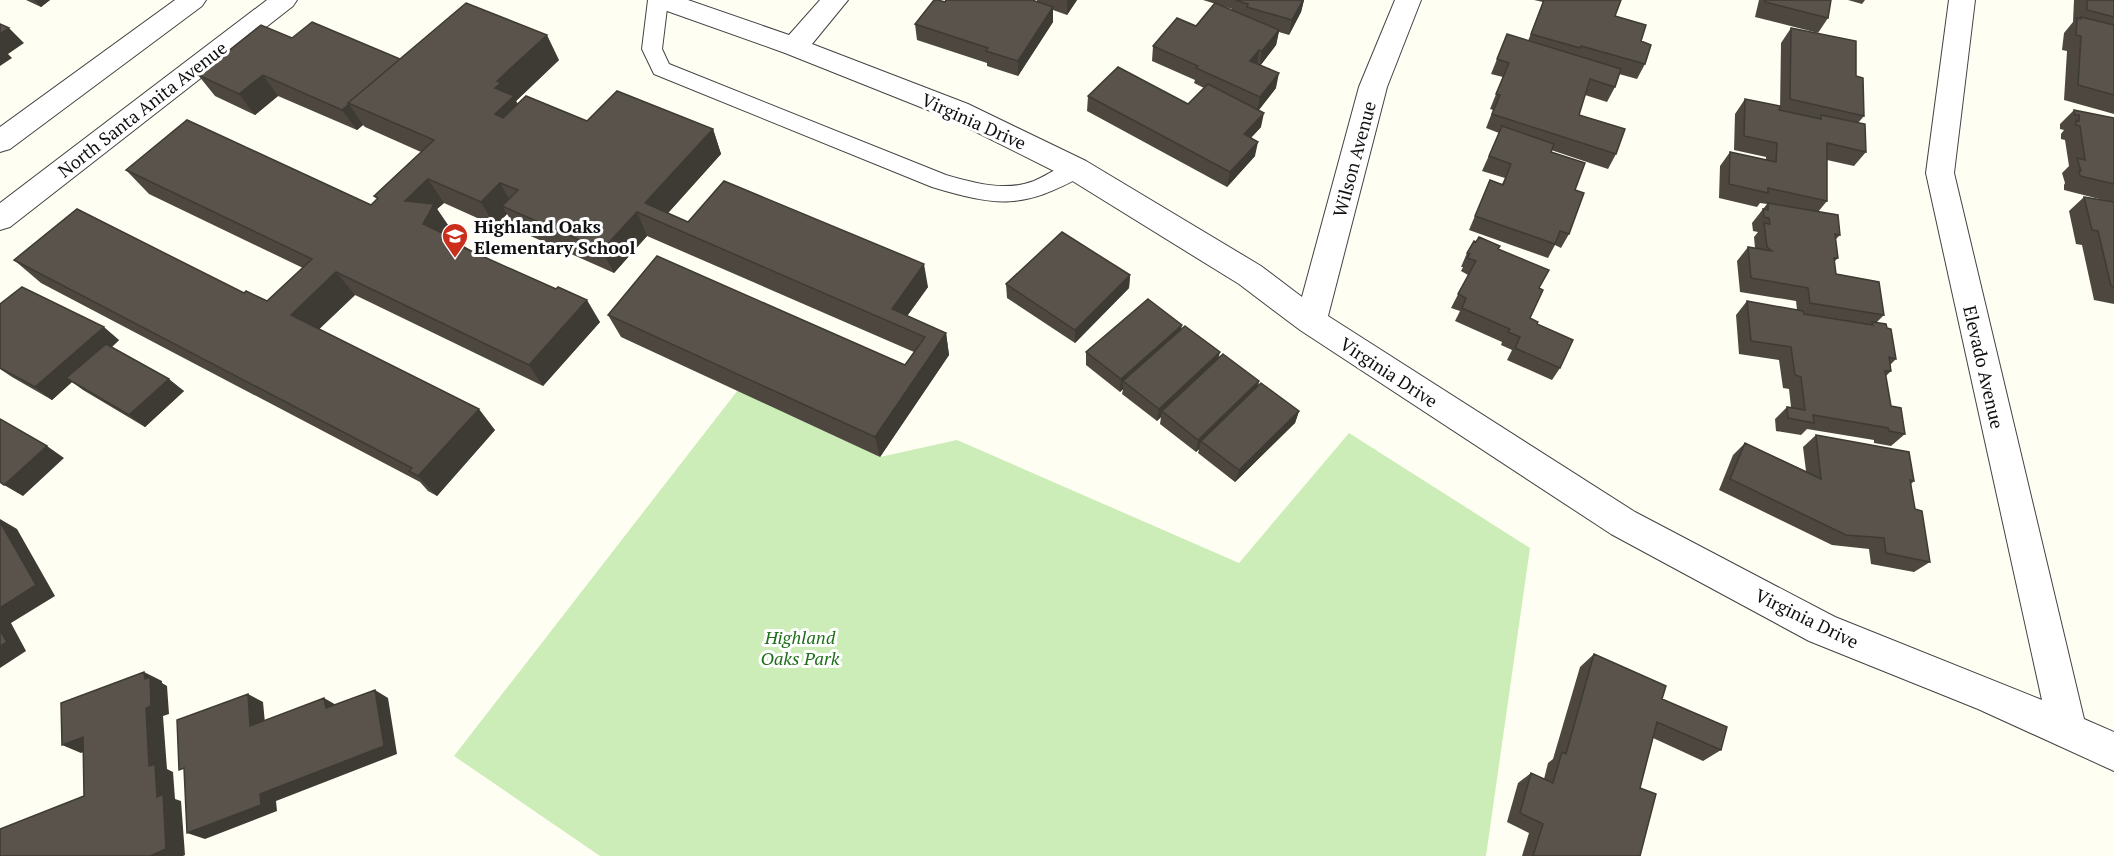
<svg xmlns="http://www.w3.org/2000/svg" width="2114" height="856" font-family="'PT Serif',serif">
  <rect width="100%" height="100%" fill="#fffef3"/>
  <path fill="#ccedb8" d="M738,390l142,67 77,-17 282,123 110,-130 181,115 -44,308h-886l-146,-100z"/>
  <g fill="none" stroke-linecap="round" stroke-linejoin="round">
    <g stroke="#434343" stroke-width="2">
      <path id="service" d="M648,0h20l-6,49 7,15 277,111c28,8 59,17 88,6 14,-6 27,-16 42,-20l8,2 3,6 -3,6c-61,34 -86,32 -152,12l-278,-113 -12,-25z"/>
    </g>
    <g stroke="#434343" stroke-width="2">
      <path id="minor" d="M649,0h39l101,35 31,-35h28l-36,44 156,60 118,57 175,105 41,31 57,-210 36,-87h26l-34,87 -59,229 307,196 200,105 207,83 -116,-527 23,-173h26l-21,173 130,546 30,13v39l-136,-62 -169,-68 -198,-107 -311,-204 -61,-46 -173,-107 -118,-59 -163,-65 -132,-47z"/>
    </g>
    <g stroke="#434343" stroke-width="2">
      <path id="tertiary" d="M175,0h31l-4,6 -192,143 -10,3v-25z
        M267,0h30l-4,6 -283,221 -10,3v-27z"/>
    </g>
    <use href="#service" fill="#fff" fill-rule="evenodd"/>
    <use href="#minor" fill="#fff" fill-rule="evenodd"/>
    <use href="#tertiary" fill="#fff" fill-rule="evenodd"/>
  </g>
  <path fill="#4d4740" d="M26,0h24l-9,7z
    M1037,0h40l-10,15 -14,-5v12l-35,54 -31,-10v-3l-70,-23 -2,-16 30,-22h92z
    M1203,0h101l-3,12 -12,23 -10,-3 -3,13 -16,21 16,22 -17,22 2,17 -10,11 4,18 -28,31 -140,-76 1,-15 100,8 16,-16 -10,-5 1,-3 -43,-19 1,-15 43,-20 36,-15v-2z
    M1534,0h87l-6,16 26,25 4,23 -8,15 -18,-5 -4,13 -8,15 -22,-7 -6,20 37,39 -8,15 -57,-19v2l24,38 -6,44 -8,14 -6,-3 -7,13 -79,-28 21,-50 12,4 3,-6 -23,-7 17,-38 -13,-5 7,-18 -3,-1 13,-32 -12,-3 16,-40 21,7 15,-39z
    M1759,0h72l-3,18 -10,15 -63,-16z
    M1848,0h17l-3,4z
    M2074,0h40v114l-50,-14 3,-49 -5,-1 2,-17 9,-11z
    M1791,28l65,48 8,40 -6,7 8,29 -12,14 -27,-6v41l-9,11 22,23 -5,5 3,18 -4,4 2,12 48,41 -8,8 20,36 -6,6 1,6 -5,5 5,30 14,28 -14,12 -17,-3v-3l-67,-11 -6,6 -25,-4 -1,-12 12,-12h4l-2,-18 -6,-1 -4,-28 -40,-6 -3,-39 11,-14 50,9 -1,-9 -56,-9 -3,-31 11,-14 7,1 -1,-11 4,-5 -5,-1 -1,-8 15,-19 -7,-1 -3,4 -38,-9 1,-32 10,-14 36,8v-3l-32,-7 1,-36 10,-15 35,11 1,-67z
    M292,38l108,21 159,1 -43,41 2,3 69,17 126,8 8,25 -53,59 20,9 240,65 -21,29 39,17 3,22 -69,102 -259,-120 -13,-22 297,50 9,-13 -267,-116 -33,37 -97,-43 -10,-16 -12,12 -51,-23 -7,6 13,19 -4,7 23,14 131,73 -57,64 -188,-91 -36,34 176,101 -58,66 -9,-5 -8,-9 -379,-199 -27,-23 230,33 23,8 36,-33 -154,-74 -23,-24 245,35 6,-6 -3,-3 47,-44 -56,-25 -2,-2 -6,5 -79,-34 -23,19 -40,-19 -17,-21z
    M2074,110l40,8v186l-20,-4 -12,-55 -6,-1 -7,-33 15,-14 27,5 -47,-12v-5l1,-2 -3,-10 7,-7 -4,-26 -4,-1v-5l3,-4 -4,-1v-5z
    M1498,249l41,39 -9,30 7,6 23,44 -8,12 -45,-20 5,-10 -11,-5 1,-3 -47,-21 5,-10 -9,-3 17,-33 -7,-4 2,-4h-2l6,-14z
    M1130,275l-1,13 -54,55 -68,-45 -1,-14z
    M0,304l119,36 -7,7 72,44 -39,36 -62,-37 -11,-8 -20,18 -40,-23 -12,-8z
    M1181,330l38,28 40,23 -1,5 41,25 -4,12 -60,59 -37,-29 1,-4 -3,3 -36,-28 1,-7 -4,4 -35,-27 1,-5 -3,3 -34,-27v-13z
    M1816,435l98,46 -3,3 4,25 15,53 -16,10 -43,-8 -2,-15 -37,-4 -113,-55 14,-35 12,-12 61,28 -3,-24z
    M1594,654l68,45 59,51 -18,11 -50,-23 -13,50v68h-118l7,-23 -22,-11 11,-39 13,-10 13,6 4,-16 5,-4 27,-92z"/>
  <path fill="#3e3a34" d="M34,0h16l-9,7z
    M1067,0h10l-10,15z
    M1303,0h1l-3,12 -12,23 3,-15z
    M1053,7v15l-35,54v-15z
    M9,28l15,15 -16,11 4,4 -12,8v-32z
    M1279,30l-3,15 -16,21 2,-15z
    M547,35l12,25 -43,41 11,20 -18,18 -14,-25v-26l2,-7z
    M1259,50l-2,15 -7,-4z
    M1279,73l-3,15 -19,24 3,-15z
    M263,75l15,21 -23,19 -16,-21z
    M349,104l14,21 -6,5 -15,-20z
    M1264,113l-3,14 -20,21 3,-14z
    M713,129l8,25 -61,68 -15,-19z
    M1258,142l-3,14 -28,31 3,-15z
    M428,179l16,24 -7,6 13,19 -11,20 -34,-47z
    M500,183l14,24 -12,-1 5,8 -12,12 -14,-24z
    M637,212l10,24 -33,37 -12,-23z
    M924,264l4,23 -28,39 -8,-17z
    M336,272l19,23 -44,42 -20,-22z
    M1130,275l-1,13 -54,55v-13z
    M587,300l13,22 -57,64 -14,-21z
    M1182,325l-2,13 -57,43v8l-3,3 1,-13z
    M104,327l15,13 -46,42 -7,-4 6,4 -20,18 -17,-13z
    M946,333l3,22 -69,102 -5,-20z
    M1220,352l-3,13 -55,46 -1,6 -4,4 2,-12z
    M169,379l15,12 -39,36 -16,-12z
    M1259,381l-3,13 -55,47 -2,8 -3,3 2,-12z
    M479,409l16,21 -58,66 -19,-20z
    M1299,411l-4,12 -60,59 4,-12z
    M47,446l17,12 -41,38 -19,-11z
    M0,519l17,10 38,67 -44,27 15,28 -26,17z
    M144,672l18,9v2l5,3 2,28 -6,2 4,53 6,3 2,27 6,2 4,54 -2,1h-33l7,-59 -8,-31z
    M375,690l13,8 9,56 -121,47 1,10 -72,28 -18,-6 73,-39z
    M248,694l15,8 3,32 -16,-8z
    M324,698l14,8 -12,2z
    M83,737l19,8 -21,8 -19,-8z"/>
  <path fill="#59534b" stroke="#3e3a34" stroke-width="1.5" d="M934,0h4l7,2 1,-2h86l21,7 -35,54 -32,-10 2,-3 -73,-24z
    M1235,0h68l-11,20 -45,-13 1,-3z
    M1544,0h77l-6,16 31,9 -5,16 10,4 -6,19 -64,-18 -1,2 -49,-14z
    M1765,0h66l-3,18 -63,-16z
    M2087,0h27v17l-27,-7z
    M466,3l81,32 -50,46 4,2 -6,5 19,8 -19,18 8,4 23,-22 61,25 30,-30 96,38 -68,74 43,19 36,-41 200,83 -32,45 54,24 -71,104 -267,-122 49,-59 248,109 20,-28 -288,-125 -35,38 -100,-44 16,-16 -18,-7 -19,19 -53,-23 -23,22 29,3 -11,20 42,20 -3,3 94,42 2,-2 29,13 -58,65 -193,-93 -45,43 188,94 -61,67 -9,-5 3,-3 -398,-208 63,-51 167,84 2,-2 21,10 45,-42 -186,-89 61,-50 184,85 7,-7 -4,-2 60,-56 -86,-37z
    M1215,3l64,27 -17,21 -3,-1 -9,11 29,12 -19,24 -64,-29 2,-2 -45,-20 24,-28 19,8z
    M2081,17l33,8v70l-36,-10 3,-49 -5,-1 1,-17 4,1z
    M312,22l88,37 -52,44 1,1 -7,6 -79,-35 -24,19 -41,-19 63,-50 31,13z
    M0,24l9,4 -9,6z
    M1791,28l65,13v35l7,2 1,38 -74,-17z
    M1507,34l114,35 -6,18 -25,-8 -11,36 46,14 -9,25 -124,-40 8,-19 -4,-1 13,-31 -12,-4z
    M1118,67l70,37 20,-20 56,29 -20,21 14,8 -28,30 -142,-76z
    M1745,99l35,7 -1,4 42,9v-4l44,9 1,28 -39,-9v58l-59,-13v5l-39,-9 1,-32 46,10 1,-19 -33,-7z
    M2074,110l40,8v66l-34,-8 -1,-5h2l-4,-13 8,2 -5,-34 -4,-1v-5l3,1v-6h-4z
    M1502,126l52,18 -3,8 34,11 -10,27 9,3 -15,41 -9,-3 -5,13 -80,-28 15,-36 13,5 8,-21 -22,-8z
    M2084,197l30,5v85l-3,-1 -13,-55 -6,-1z
    M1768,203l70,12 2,20 -5,-1 3,24h-4l2,16 43,8 5,33 -74,-12 -2,-15 -57,-10 -3,-31 24,4 -5,-4 -3,-24 6,1 -1,-6 -5,-1 -1,-8 5,1z
    M1062,232l68,43 -55,55 -69,-46z
    M1479,237l21,9 -2,3 51,21 -10,18 4,2 -13,28 8,4 -1,2 36,16 -13,28 -45,-20 5,-11 -12,-5 2,-3 -48,-21 4,-10 -8,-4 18,-33 -9,-3 3,-4 -3,-1 7,-12 2,1z
    M22,287l82,40 -69,60 -35,-19v-64z
    M1148,299l34,26 -61,54 -35,-27z
    M1747,301l56,10 1,3 69,11 -1,-3 14,2 1,4 4,1 5,30 -7,-2 2,14h-6l6,35 10,2 4,26 -16,-3 -1,-3 -75,-13 1,8 -26,-5 -1,-11 18,3 -4,-33 -6,-2 -4,-28 -40,-6z
    M1185,326l35,26 -61,57 -36,-28z
    M106,344l63,35 -40,36 -63,-37z
    M1223,354l36,27 -61,59 -36,-29z
    M1261,383l38,28 -60,59 -38,-29z
    M0,419l47,27 -43,39 -4,-3z
    M1816,435l93,17 5,29 -4,-1 5,29 7,2 8,51 -44,-9 -2,-15 -38,-3 -116,-56 15,-36 76,36z
    M0,522l36,63 -36,23z
    M0,630l7,12 -7,4z
    M1594,654l72,32 -4,13 65,28 -6,23 -64,-28 -17,66 16,6 -16,62h-107l10,-32 -23,-11 11,-40 22,10 9,-31 4,2z
    M144,672l1,7 5,-2 1,29 -5,2 3,58 6,-2 2,33 6,-3 3,55 -16,7h-150v-27l84,-33 -1,-59 -21,8 -1,-42z
    M375,690l9,56 -124,48 1,11 -74,28 -3,-65 -5,2 -2,-50 71,-26 2,32 74,-28 2,10z"/>
  <defs>
    <g id="school-pin" transform="scale(1.35)"><path d="M0 17L-7.5 6A9.5 9.5 0 1 1 7.5 6Z" fill="#cb2f1c" stroke="#fff"/><path d="M0-5L7-2L0 1L-7-2ZM-4 1L0 2.5L4 1V4Q0 6-4 4Z" fill="#fff"/></g>
  </defs>
  <g fill-rule="evenodd">
    <use href="#school-pin" x="455" y="236"/>
  </g>
  <g text-anchor="middle" dominant-baseline="central" stroke-width="6" stroke-linejoin="round" paint-order="stroke">
    <g font-size="18" fill="#101010" stroke="#fff">
      <text transform="translate(142 109) rotate(-38)">North Santa Anita Avenue</text>
      <text transform="translate(974 121) rotate(24)">Virginia Drive</text>
      <text transform="translate(1354 159) rotate(-75)">Wilson Avenue</text>
      <text transform="translate(1984 367) rotate(77)">Elevado Avenue</text>
      <text transform="translate(1389 372) rotate(33)">Virginia Drive</text>
      <text transform="translate(1807 618) rotate(26)">Virginia Drive</text>
    </g>
    <g font-size="18" font-weight="bold" fill="#101010" stroke="#fff" text-anchor="start">
      <text x="474" y="226">Highland Oaks<tspan x="474" dy="21">Elementary School</tspan></text>
    </g>
    <g font-size="18" font-style="italic" fill="#1e6e1a" stroke="#fff">
      <text x="800" y="637">Highland<tspan x="800" dy="21">Oaks Park</tspan></text>
    </g>
  </g>
</svg>
